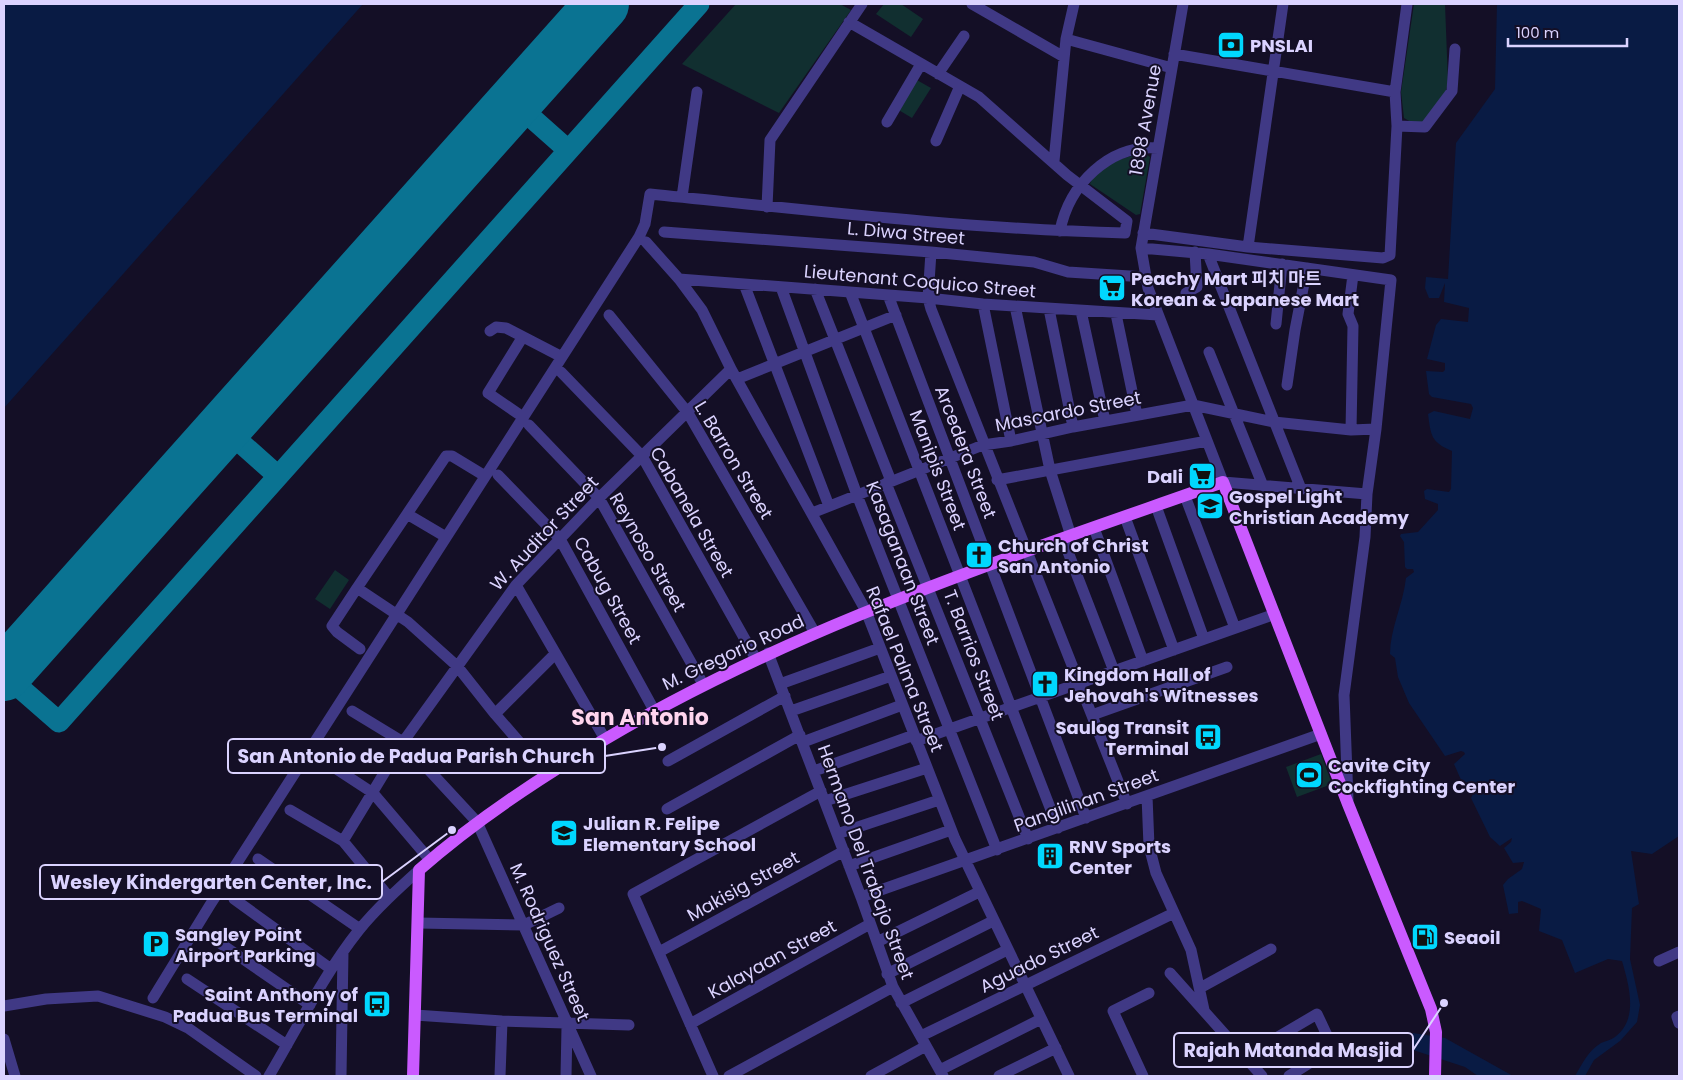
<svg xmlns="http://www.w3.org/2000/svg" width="1683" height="1080" font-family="Poppins,'Noto Sans KR',sans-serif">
  <rect width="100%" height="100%" fill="#140f26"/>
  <path fill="#112f30" d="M736,4h104l11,6 -72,103 -97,-49z
    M884,4h17l22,15 -12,18 -35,-23z
    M1414,4h31l3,78 -3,13 -22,27h-12l-7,-4 -3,-26z
    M915,79l16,9 -19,30 -15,-9z
    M1144,153l6,4 -10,57 -4,1 -46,-31c6,-20 36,-27 54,-31z
    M335,570l14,10 -19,29 -15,-10z
    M1321,754l11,30 -35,13 -11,-30z"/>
  <path fill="#091b44" d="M4,4h359l-359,404z
    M1497,4h182v832l-27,18 -21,-3 8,53 -7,4 -2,51 10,46 -3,17 -17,19 -26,19 -9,16h-10c7,-12 13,-25 26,-33 4,-2 10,-3 14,-6 24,-18 14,-52 7,-76l-14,-2 -33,14 -13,-33 -23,-9 2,-22 -19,-8 -4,1v11l-9,1 -6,-29 5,-6 14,-10 2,-7 -11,1 -9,-15 7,-6 1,-4 -12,8 -10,-9 -19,-39 4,-8 -3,-7 -10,-1 -8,-18 11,-10 -1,-2 -3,-1 -16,5 -36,-53 -11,-26 -3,-19 -5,-4c0,-25 13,-49 16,-76l8,-6 -1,-3h-6l-2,-2 -1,-25 -4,-6 1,-2 17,-2 20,-22v-6l-13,-5 -1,-8 3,-2 22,3 2,-3 1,-38c-21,-9 -21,-15 -24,-37l6,-3 36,8 3,-11 -2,-4 -39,-7 -3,-3 -3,-23 17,1 2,-2v-7l-18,-4 9,-34 5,-6 27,3 1,-14 -25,-6 1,-19 -6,15h-10l-4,-10 1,-11 22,2 8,-136 39,-54z
    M1413,1033l32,5 68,38h-35l-13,-9 -61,-20z"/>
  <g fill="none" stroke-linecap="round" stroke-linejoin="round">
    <path stroke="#0a7392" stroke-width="21" d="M514,102l54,48
      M224,428l54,48
      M4,674l55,48 640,-718"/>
    <path stroke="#0a7392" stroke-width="54" d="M4,674l598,-670"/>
    <path stroke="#403985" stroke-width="11" d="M972,4l92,53
      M1183,4l-42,244 7,40 75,194 144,12
      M1066,39l106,29
      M1174,54l221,38
      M938,74l26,-38
      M887,122l34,-58
      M1397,126l28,1 27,-36 3,-42
      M936,141l24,-55
      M1054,161l12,-122 8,-35
      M682,197l15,-105
      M767,207l3,-67 92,-136
      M1060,231c9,-46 49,-87 98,-83
      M664,232l267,20 103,10 34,10 77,5
      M1143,233l105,14 135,11 7,-3 7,-129 -2,-34 12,-88
      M646,242l33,37 23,31 29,59 135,242 89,228 114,237
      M1248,247l35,-243
      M1141,248l67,6 183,26 -15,149 -9,65 -2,43 -21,158 4,105
      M931,252l-3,46 3,11 196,495
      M1208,254l93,235
      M679,279l249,19 55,6 175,11
      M744,284l85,222
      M781,287l76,208 140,355
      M815,289l76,192
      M850,292l208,536
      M1186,293l11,-6 -2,-35
      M888,295l198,523
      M983,304l28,137
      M1015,306l35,164 21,66
      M1049,309l24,118
      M1081,311l24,110
      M1116,314l21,101
      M609,315l79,98 127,220
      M1276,324l6,-60
      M490,331l6,-4 10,1 56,29
      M522,338l-34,55 35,24
      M1209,352l54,134
      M561,372l81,84 114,203
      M737,379l159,-64
      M1287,385l8,-55 12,-62
      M529,425l70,73 104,186
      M1351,430l2,-104 -5,-12 5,-39
      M498,475l62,64 94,171
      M997,480l210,-39
      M886,483l142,356
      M1185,496l50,132
      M1156,506l48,133
      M812,513l171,-68 28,-4 62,-14 120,-22 81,17 77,8 25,-1
      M407,514l-50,74 51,34 49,44 38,48 52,60
      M1125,517l49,133
      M1094,528l49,133
      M446,537l-39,-23 39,-58h6l33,20
      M1063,539l51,132
      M516,585l89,154
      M357,588l-25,38 5,6 23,17
      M768,653l93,244 32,90 50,89
      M780,684l100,-36
      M352,711l51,31 74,80 114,254
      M791,711l100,-35
      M495,714l60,-60
      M1092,715l135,-48
      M916,741l359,-127
      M803,742l99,-37
      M309,751l64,42 57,67
      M668,761l117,-65
      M814,771l100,-36
      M1147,796l2,50 7,27 35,77 13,60
      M825,801l102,-33
      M667,809l133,-74
      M290,810l53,31 46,56
      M837,834l102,-34
      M343,841l60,-99 113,-157 83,-87 132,-129
      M258,859l102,70
      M849,866l102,-36
      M861,897l460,-163
      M234,899l97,70
      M418,923l106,2 35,-17
      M214,939l96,66
      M877,942l102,-50
      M659,952l185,-101
      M1659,961l20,-9
      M1170,973l92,103
      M887,974l106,-53
      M187,979l100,66
      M1200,988l71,-39
      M153,998l57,-93 429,-668 6,-13 5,-30c158,16 316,35 475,39l2,-12 -60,-46 -88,-78 -130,-75
      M901,1003l106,-53
      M4,1006l42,-7 52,-3 67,21 23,11 68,48
      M415,1015l87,6 127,4
      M1679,1016l-2,1 2,6
      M690,1024l180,-100
      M921,1036l253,-123
      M4,1039l11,37
      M1244,1057l73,-43 16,34 -44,28
      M940,1070l101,-51
      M269,1076c29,-49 55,-102 90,-146 18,-22 39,-41 60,-60
      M341,1076l2,-124
      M500,1076l2,-55
      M566,1076l1,-49
      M713,1076l-80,-182 188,-103
      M729,1076l164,-89
      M871,1076l55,-30
      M999,1076l57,-28
      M1143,1076l-30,-65 36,-18"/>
    <path stroke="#ca5aff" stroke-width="12" d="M413,1076l6,-206c51,-45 107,-83 165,-118 198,-122 421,-193 639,-270l125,322 83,205 5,23 -1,44"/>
  </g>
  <defs>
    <g id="bank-square" transform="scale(1.4375)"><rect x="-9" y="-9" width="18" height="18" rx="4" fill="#00d7fe" stroke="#140f26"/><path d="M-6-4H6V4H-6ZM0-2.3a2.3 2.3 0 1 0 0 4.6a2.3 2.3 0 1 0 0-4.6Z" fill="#111"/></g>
    <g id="supermarket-square" transform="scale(1.4375)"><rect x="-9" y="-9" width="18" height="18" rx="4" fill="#00d7fe" stroke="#140f26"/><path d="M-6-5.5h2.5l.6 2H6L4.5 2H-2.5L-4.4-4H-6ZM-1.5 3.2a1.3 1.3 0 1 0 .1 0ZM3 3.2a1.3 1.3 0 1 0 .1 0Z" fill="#111"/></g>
    <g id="school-square" transform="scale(1.4375)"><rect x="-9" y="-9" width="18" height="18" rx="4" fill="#00d7fe" stroke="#140f26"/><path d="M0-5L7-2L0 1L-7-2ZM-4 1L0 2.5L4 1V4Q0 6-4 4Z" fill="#111"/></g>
    <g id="church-square" transform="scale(1.4375)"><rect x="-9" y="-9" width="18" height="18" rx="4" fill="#00d7fe" stroke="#140f26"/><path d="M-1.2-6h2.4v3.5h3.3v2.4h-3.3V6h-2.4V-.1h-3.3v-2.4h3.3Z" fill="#111"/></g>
    <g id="bus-square" transform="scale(1.4375)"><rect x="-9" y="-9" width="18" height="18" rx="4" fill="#00d7fe" stroke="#140f26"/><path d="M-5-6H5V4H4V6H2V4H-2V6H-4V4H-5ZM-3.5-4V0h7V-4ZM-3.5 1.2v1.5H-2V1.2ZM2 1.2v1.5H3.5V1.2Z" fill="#111"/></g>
    <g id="stadium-square" transform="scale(1.4375)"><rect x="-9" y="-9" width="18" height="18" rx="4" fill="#00d7fe" stroke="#140f26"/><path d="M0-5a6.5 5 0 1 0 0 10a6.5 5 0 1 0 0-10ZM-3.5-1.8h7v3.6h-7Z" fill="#111"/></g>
    <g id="building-square" transform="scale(1.4375)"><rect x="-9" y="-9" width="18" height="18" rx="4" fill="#00d7fe" stroke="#140f26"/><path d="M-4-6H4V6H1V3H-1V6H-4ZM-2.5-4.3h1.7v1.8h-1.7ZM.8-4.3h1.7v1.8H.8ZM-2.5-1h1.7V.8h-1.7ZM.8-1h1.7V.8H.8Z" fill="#111"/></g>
    <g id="fuel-square" transform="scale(1.4375)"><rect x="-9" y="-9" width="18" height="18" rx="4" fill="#00d7fe" stroke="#140f26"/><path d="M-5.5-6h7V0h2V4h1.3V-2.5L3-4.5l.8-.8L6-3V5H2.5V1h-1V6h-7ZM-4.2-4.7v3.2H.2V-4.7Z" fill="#111"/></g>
    <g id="parking-square" transform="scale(1.4375)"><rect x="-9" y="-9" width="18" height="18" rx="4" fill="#00d7fe" stroke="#140f26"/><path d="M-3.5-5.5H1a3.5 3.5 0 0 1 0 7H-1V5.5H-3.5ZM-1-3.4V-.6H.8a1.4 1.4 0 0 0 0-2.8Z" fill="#111"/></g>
  </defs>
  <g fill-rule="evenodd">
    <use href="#bank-square" x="1231" y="45"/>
    <use href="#supermarket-square" x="1112" y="288"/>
    <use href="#supermarket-square" x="1202" y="476"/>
    <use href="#school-square" x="1210" y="506"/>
    <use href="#church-square" x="979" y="555"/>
    <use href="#church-square" x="1045" y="684"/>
    <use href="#bus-square" x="1208" y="737"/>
    <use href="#stadium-square" x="1309" y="775"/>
    <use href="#school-square" x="564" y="833"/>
    <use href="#building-square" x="1050" y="856"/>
    <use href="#fuel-square" x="1425" y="937"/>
    <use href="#parking-square" x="156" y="944"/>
    <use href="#bus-square" x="377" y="1004"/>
  </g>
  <g text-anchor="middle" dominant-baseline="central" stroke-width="4" stroke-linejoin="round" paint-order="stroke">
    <g font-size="18" font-weight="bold" fill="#dbd3ff" stroke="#140f26" text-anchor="start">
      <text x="1250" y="45">PNSLAI</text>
      <text x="1131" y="278">Peachy Mart 피치 마트<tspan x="1131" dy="21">Korean &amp; Japanese Mart</tspan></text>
      <text x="1183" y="476" text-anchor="end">Dali</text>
      <text x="1229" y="496">Gospel Light<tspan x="1229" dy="21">Christian Academy</tspan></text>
      <text x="998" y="545">Church of Christ<tspan x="998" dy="21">San Antonio</tspan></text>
      <text x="1064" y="674">Kingdom Hall of<tspan x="1064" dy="21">Jehovah's Witnesses</tspan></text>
      <text x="1189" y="727" text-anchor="end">Saulog Transit<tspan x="1189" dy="21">Terminal</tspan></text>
      <text x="1328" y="765">Cavite City<tspan x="1328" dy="21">Cockfighting Center</tspan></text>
      <text x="583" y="823">Julian R. Felipe<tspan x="583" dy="21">Elementary School</tspan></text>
      <text x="1069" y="846">RNV Sports<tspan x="1069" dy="21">Center</tspan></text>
      <text x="175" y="934">Sangley Point<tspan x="175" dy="21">Airport Parking</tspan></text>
      <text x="1444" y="937">Seaoil</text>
      <text x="358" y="994" text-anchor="end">Saint Anthony of<tspan x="358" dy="21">Padua Bus Terminal</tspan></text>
    </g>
    <g font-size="18" fill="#dbd3ff" stroke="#140f26">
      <text transform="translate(1145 120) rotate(-80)">1898 Avenue</text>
      <text transform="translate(906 233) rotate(5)">L. Diwa Street</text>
      <text transform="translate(920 281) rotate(5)">Lieutenant Coquico Street</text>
      <text transform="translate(1068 411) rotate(-11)">Mascardo Street</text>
      <text transform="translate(966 452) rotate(69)">Arcedera Street</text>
      <text transform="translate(734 460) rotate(59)">L. Barron Street</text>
      <text transform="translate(938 470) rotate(69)">Manipis Street</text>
      <text transform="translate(692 512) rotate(60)">Cabanela Street</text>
      <text transform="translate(544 533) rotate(-47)">W. Auditor Street</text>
      <text transform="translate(648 552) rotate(60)">Reynoso Street</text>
      <text transform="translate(903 563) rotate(69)">Kasaganaan Street</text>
      <text transform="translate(608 590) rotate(61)">Cabug Street</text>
      <text transform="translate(733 652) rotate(-25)">M. Gregorio Road</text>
      <text transform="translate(974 655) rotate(69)">T. Barrios Street</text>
      <text transform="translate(905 669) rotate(68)">Rafael Palma Street</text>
      <text transform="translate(1086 800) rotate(-20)">Pangilinan Street</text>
      <text transform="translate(866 862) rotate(70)">Hermano Del Trabajo Street</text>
      <text transform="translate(743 886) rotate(-29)">Makisig Street</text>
      <text transform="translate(550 942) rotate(66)">M. Rodriguez Street</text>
      <text transform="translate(772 959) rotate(-29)">Kalayaan Street</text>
      <text transform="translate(1039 959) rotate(-26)">Aguado Street</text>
    </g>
    <g font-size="22" font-weight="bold" fill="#ffd5ee" stroke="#140f26">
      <text x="640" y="717">San Antonio</text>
    </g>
  </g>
  <path fill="none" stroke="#dbd3ff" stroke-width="2" d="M662 747L605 756M452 830L382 882M1444 1003L1413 1050"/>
  <g fill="#dbd3ff" stroke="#140f26" stroke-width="2">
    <circle cx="662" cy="747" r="5"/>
    <circle cx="452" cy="830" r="5"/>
    <circle cx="1444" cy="1003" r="5"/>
  </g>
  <g fill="#140f26" stroke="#dbd3ff" stroke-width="2">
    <rect x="228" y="739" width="377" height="34" rx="5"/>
    <rect x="40" y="865" width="342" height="34" rx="5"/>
    <rect x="1174" y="1033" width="239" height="34" rx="5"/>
  </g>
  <g font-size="19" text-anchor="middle" font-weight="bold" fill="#dbd3ff">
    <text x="416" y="763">San Antonio de Padua Parish Church</text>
    <text x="211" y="889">Wesley Kindergarten Center, Inc.</text>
    <text x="1293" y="1057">Rajah Matanda Masjid</text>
  </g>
  <rect width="1683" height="1080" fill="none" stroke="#dbd3ff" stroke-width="10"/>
  <path d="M1508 38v8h119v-8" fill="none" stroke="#dbd3ff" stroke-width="2.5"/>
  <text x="1516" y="38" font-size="15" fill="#dbd3ff" stroke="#140f26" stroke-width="4" paint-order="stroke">100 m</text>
</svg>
